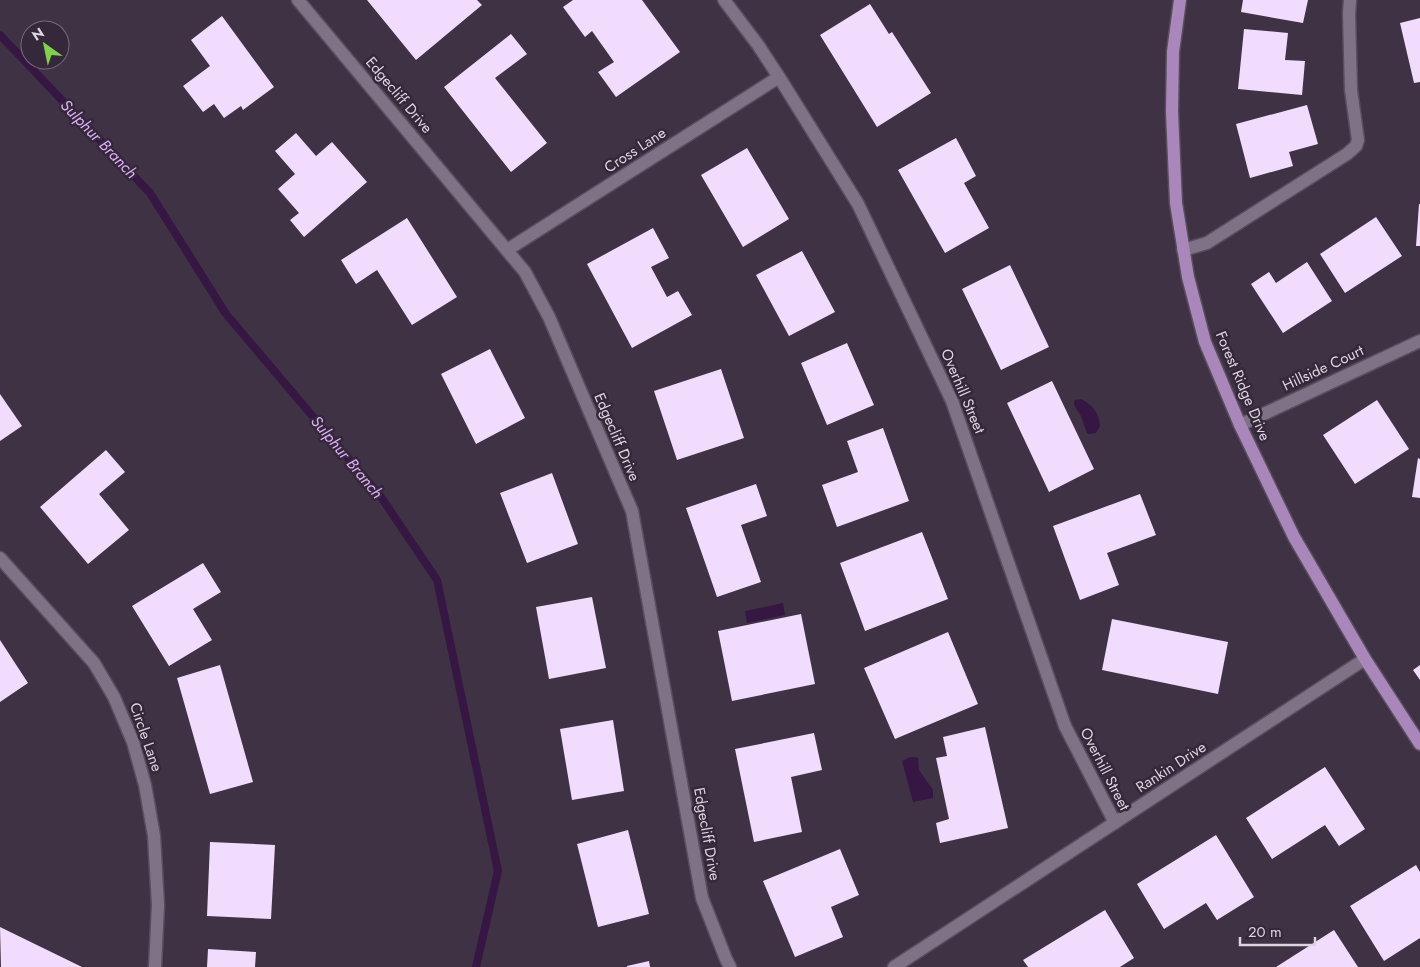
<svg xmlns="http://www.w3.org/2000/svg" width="1420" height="967" font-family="Jost,sans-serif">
  <rect width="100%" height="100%" fill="#3f3245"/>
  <path fill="#361743" d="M1081,399c12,6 18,14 19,27l-4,7 -7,1 -2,-1 -6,-17 -6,-9 -1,-5 1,-2z
    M783,603l2,12 -38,8 -2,-12z
    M910,757h5l3,1 1,12 14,20v8l-20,4 -11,-41z"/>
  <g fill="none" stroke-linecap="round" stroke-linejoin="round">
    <path stroke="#361743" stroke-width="8" d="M0,35l150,158 76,121 155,183 56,83 61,291 -22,96"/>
  </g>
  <path fill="#f2dcfd" d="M367,0h110l5,5 -66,55z
    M573,0h69l38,52 -64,45 -18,-25 16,-10 -22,-31 -7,6 -22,-30z
    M1243,0h65l-5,23 -62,-11z
    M870,4l19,30 3,-2 39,61 -54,34 -57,-92z
    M222,16l52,71 -31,23 -2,-4 -17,12 -10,-14 -11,8 -20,-26 27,-20 -19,-26z
    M1420,18v64l-6,1 -14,-60z
    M1244,29l44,4 -3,27 20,1 -3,34 -64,-6z
    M511,34l16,20 -32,24 52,65 -36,29 -67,-85z
    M1307,105l11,39 -29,8 4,14 -43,12 -14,-54z
    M296,133l20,23 16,-14 35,40 -63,55 -14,-17 9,-7 -21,-24 17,-15 -20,-23z
    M956,138l20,38 -12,7 25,45 -44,25 -47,-83z
    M747,148l42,71 -46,28 -42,-72z
    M1419,204h1v42h-4z
    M1376,217l26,39 -57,37 -25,-39z
    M407,218l50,79 -45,28 -35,-55 -21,14 -15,-24z
    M653,228l16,30 -18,9 16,30 11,-6 14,24 -60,33 -45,-84z
    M802,251l33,61 -46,24 -33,-61z
    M1307,262l25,39 -49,32 -32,-49 18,-12 7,11z
    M1010,265l39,82 -48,23 -39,-81z
    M847,343l27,62 -47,20 -26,-62z
    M490,349l35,69 -49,26 -35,-70z
    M721,369l23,69 -67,22 -23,-69z
    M1052,381l42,88 -45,23 -42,-89z
    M0,394l22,32 -22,15z
    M1377,400l32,49 -54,35 -32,-49z
    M883,428l26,73 -72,26 -15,-42 36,-13 -11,-31z
    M106,450l19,22 -26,22 30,36 -41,34 -48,-57z
    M1418,458l2,1v39l-8,-1z
    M552,473l26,71 -51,19 -27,-70z
    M756,484l11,32 -26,9 20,57 -44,15 -31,-89z
    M1140,494l16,41 -49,18 12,32 -39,15 -27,-74z
    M922,532l26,67 -83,32 -25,-68z
    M203,563l18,29 -28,17 19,31 -43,26 -37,-60z
    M592,597l14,71 -57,11 -13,-72z
    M801,614l14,70 -83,17 -14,-70z
    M1112,619l116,23 -10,52 -116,-24z
    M948,632l30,72 -83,35 -31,-71z
    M0,640l28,43 -28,19z
    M220,665l33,117 -43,12 -33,-116z
    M1420,665v15l-7,-10z
    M613,720l11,71 -52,9 -12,-71z
    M985,727l23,101 -68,15 -4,-20 13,-4 -13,-61 11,-2 -4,-19z
    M814,733l8,37 -31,7 11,55 -48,10 -19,-93z
    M1325,767l40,62 -26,17 -14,-21 -53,34 -26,-41z
    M628,830l21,84 -51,13 -21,-83z
    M1216,835l38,62 -37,23 -11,-17 -42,26 -27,-45z
    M210,842l65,3 -4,74 -64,-3z
    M840,849l19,46 -28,12 12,30 -48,20 -32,-76z
    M1416,865l4,7v66l-36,23 -34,-55z
    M1105,910l29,48 -14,9h-92l-5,-7z
    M0,927l82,40h-81z
    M1334,930l24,37h-82z
    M208,949l48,3 -1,15h-48z
    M649,961l1,6h-23v-1z"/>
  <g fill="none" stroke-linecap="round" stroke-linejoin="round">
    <g stroke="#584e5e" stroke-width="15">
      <path id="minor" d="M298,0l227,272 24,45 83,194 70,387 24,61 4,8
        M724,0l34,45 21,32 79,127 94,197 113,325 50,97
        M507,250l272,-173
        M1183,250l24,-7 140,-89 9,-8 2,-6 -7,-50 -2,-76 1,-14
        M1240,425l180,-84
        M0,558l94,105 20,34 19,45 12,43 9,51 4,69 -3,62
        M894,967l471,-308"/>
    </g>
    <g stroke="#584e5e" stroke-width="15">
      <path id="major" d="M1180,0l-7,52 -1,60 4,91 12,74 17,65 35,83 54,112 71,122 55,85"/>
    </g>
    <use href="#minor" stroke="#7f7186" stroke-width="12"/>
    <use href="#major" stroke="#aa87ba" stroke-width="12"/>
  </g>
  <g text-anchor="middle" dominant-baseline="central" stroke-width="5" stroke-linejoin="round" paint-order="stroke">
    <g font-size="15" fill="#dcd5e0" stroke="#34283a">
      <text transform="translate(399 95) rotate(50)">Edgecliff Drive</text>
      <text transform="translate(635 150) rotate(-33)">Cross Lane</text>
      <text transform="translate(1323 368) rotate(-25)">Hillside Court</text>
      <text transform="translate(1243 386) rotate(67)">Forest Ridge Drive</text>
      <text transform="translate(963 391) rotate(67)">Overhill Street</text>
      <text transform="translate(617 437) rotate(67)">Edgecliff Drive</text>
      <text transform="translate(146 737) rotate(71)">Circle Lane</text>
      <text transform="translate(1171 767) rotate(-33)">Rankin Drive</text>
      <text transform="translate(1105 769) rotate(63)">Overhill Street</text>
      <text transform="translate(707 834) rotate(80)">Edgecliff Drive</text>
    </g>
    <g font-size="16" font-style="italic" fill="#dfaef7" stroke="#34283a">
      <text transform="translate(99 139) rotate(46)">Sulphur Branch</text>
      <text transform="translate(347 457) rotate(50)">Sulphur Branch</text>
    </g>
  </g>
  <g transform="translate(45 45) rotate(327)"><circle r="24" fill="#34283a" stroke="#776d7c"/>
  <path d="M0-4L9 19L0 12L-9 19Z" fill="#83d04e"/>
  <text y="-8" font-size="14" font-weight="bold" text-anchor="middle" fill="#dcd5e0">N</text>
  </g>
  <path d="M1240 937v8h75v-8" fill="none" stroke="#dcd5e0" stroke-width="2.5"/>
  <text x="1248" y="937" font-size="15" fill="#dcd5e0" stroke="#34283a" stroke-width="4" paint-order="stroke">20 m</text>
</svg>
